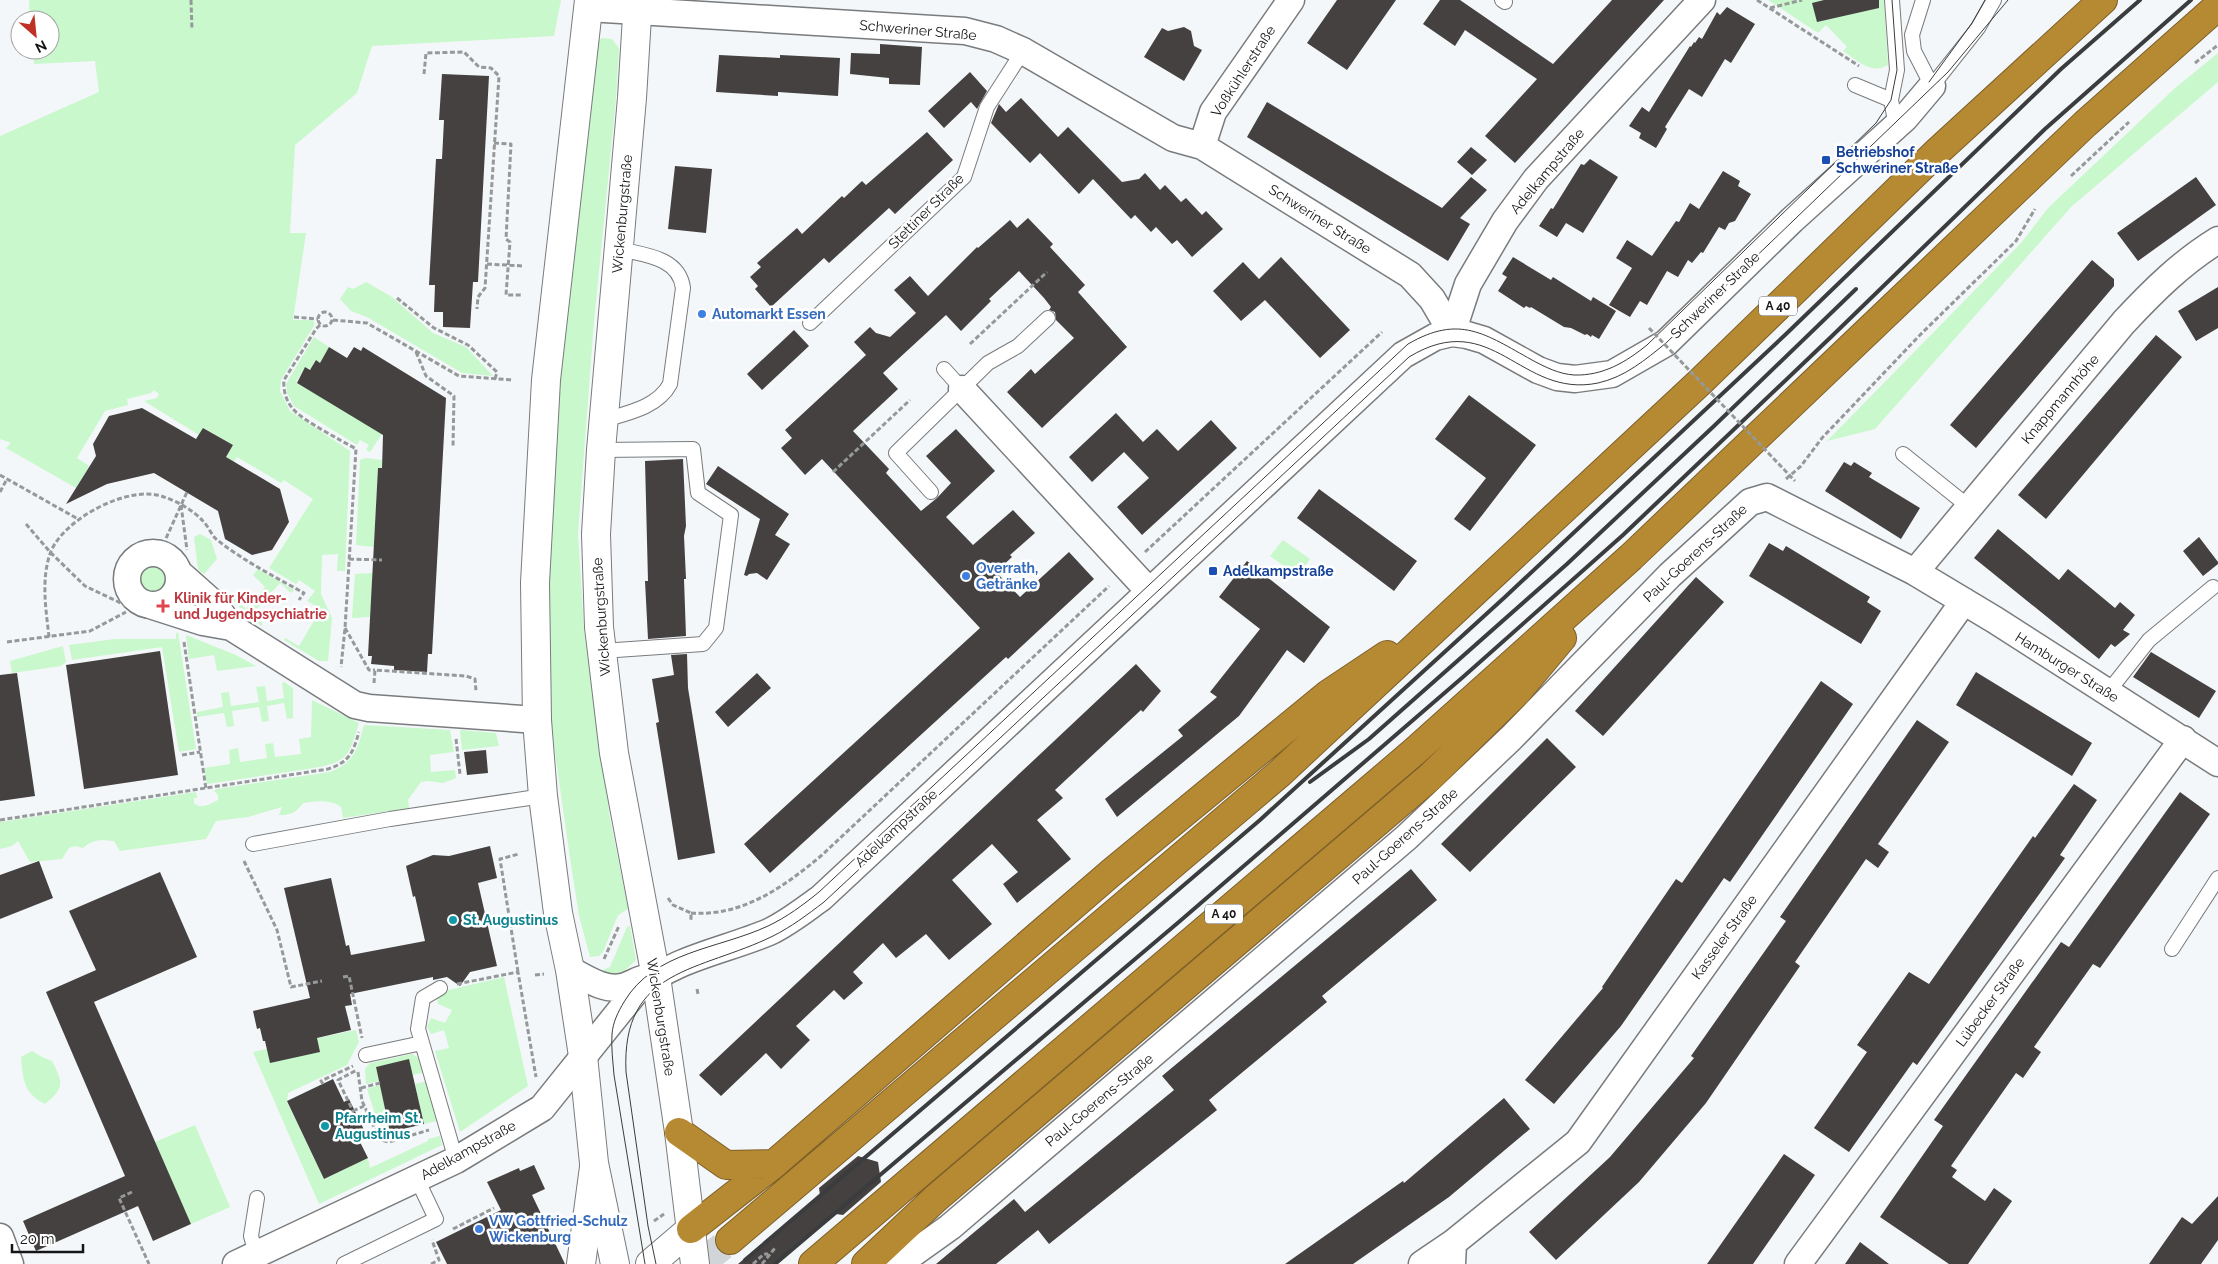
<svg xmlns="http://www.w3.org/2000/svg" width="2218" height="1264" font-family="Raleway,sans-serif">
  <rect width="100%" height="100%" fill="#f4f7f9"/>
  <path fill="#c8f8cb" d="M29,0h532l-7,36 -182,10 -15,47 -62,52 -5,88h16l-13,87h19l3,4 -34,56 -1,11 10,20 60,40 -5,120h-8l1,-17 -16,1 -1,39 11,24 -4,43h-9l-35,-21 1,-2 14,8 22,-37 -14,-8 8,-10 -16,-11 -3,4 -27,-16 44,-69 -29,-19 -3,3 -44,-26 -3,5 -8,-5 7,-12 -29,-17 -5,7 -55,-34 13,-3 2,-4 -5,-4 -3,3 -24,6 1,6 -23,6 -28,47 12,8 -13,22 -70,-40 5,-5 -11,-4v-303l99,-44 -4,-31 -61,3 -1,-14h17v-30h-20z
    M1768,0h116l4,65c-17,10 -30,-4 -45,-14l4,-4 -21,-22 -8,8z
    M602,38l10,1 7,9 -3,51 -22,223 -16,211 6,98 26,187 18,91 -10,6 -15,37 -4,4 -9,1 -11,-41 -10,-65 -14,-98 -5,-48 -2,-193 14,-191 34,-278z
    M2218,53v29l-147,125 -196,222 -48,12 194,-198 27,-35 126,-119z
    M366,282l26,15 41,36 33,14 27,29 -31,-3 -95,-56 -16,-6 -11,-12 8,-12 5,2z
    M314,337l15,10 -9,16 -4,-3 -6,10 -5,-3 -9,15 88,49 -14,21 -4,-2 3,-5 -9,-5 -3,5 -63,-39 -7,-13 -1,-9z
    M366,458l16,2v8l-4,1 -4,78 -18,-2 4,-85z
    M200,534l11,6 6,19 -13,15 -6,-5 -4,-32z
    M1283,540l27,19 -12,17 -28,-20z
    M133 579a18 18 0 1 1 36 0a18 18 0 1 1-36 0Z
    M258,569l36,21 -3,3 -11,-10 -28,31 11,10 -2,2 -29,-26 2,-2 12,11 19,-22 -12,-12z
    M372,573v14l4,1 -1,14h-4l-1,15 -18,1 3,-44z
    M178,632l18,117 -17,3 -17,-105 -90,13 -3,-15 46,-6h61v-5z
    M186,635l50,20 20,11 -39,5 -3,-16 -25,4z
    M63,646l3,16 -5,4 -49,7 -2,-12z
    M284,682l9,6v30l-6,1 -3,-16 -17,3 2,15 -7,1 -3,-15 -27,4 2,15 -7,1 -3,-14 -27,4v-5l26,-5 -2,-14 8,-1 2,14 28,-4 -3,-15 9,-1 2,15 17,-3 -2,-15z
    M312,700l47,23c-10,33 -11,39 -45,45l-107,16 -3,-16 26,-4 -1,-14 9,-2 2,14 27,-4 -2,-14 8,-1 2,14 26,-3 -2,-15 12,-2z
    M364,725l86,5 4,22 -24,3 1,17 24,-2 1,8 -13,5 -14,-2 -8,1 -13,18 1,8 -66,10 -2,-11c-10,-8 -26,-6 -38,-4 -7,10 -12,12 -24,12l3,-8 -34,10 -32,4 -10,18 -86,12 -6,-10c-15,-1 -19,-2 -31,7l-8,-2 -6,2 -7,11 -32,3 -12,-21 -6,5 -12,3v-27l196,-30 1,6h-3v5c7,7 16,1 24,-3v-5l-4,-4 2,-2 114,-17c24,-9 28,-23 34,-47z
    M460,730l36,3 3,13 -37,4z
    M630,926l6,34 -17,16 -11,2 -7,-7 9,-4 17,-40z
    M504,977l24,109 -68,46 -25,-81 14,-3 -5,-18 -13,4 -4,-7 4,-9 14,5 7,-13 -14,-6 -2,-11z
    M356,1030l3,12 -12,23 -59,28 -1,9 37,77 44,-21 2,10 58,-27v-2l12,-3 2,9 -123,59 -66,-152z
    M32,1051l10,6 10,4c11,21 13,27 -7,43 -22,-11 -22,-25 -24,-47z
    M412,1054l10,6 3,12 -12,3 -4,-15 -33,7 3,14 -13,3 -1,-15 5,-6z
    M428,1081l9,40 -13,3 -9,-40z
    M380,1085l10,47 -11,-6 -12,-37z
    M195,1125l35,82 -39,17 -36,-82z"/>
  <path fill="#444140" d="M1337,0h59l-49,70 -40,-27z
    M1440,0h20l93,64 59,-64h52l-149,163 -30,-27 52,-57 -72,-49 -10,16 -32,-22z
    M1824,0h55v8l-62,14 -5,-19z
    M1727,7l28,17 -24,39 -6,-4 -23,38 -13,-8 -24,38 2,2 -11,19 -17,-10 2,-5 -12,-7 13,-19 7,5 41,-66 1,1 3,-5 1,1 4,-6 3,2 15,-27 3,3z
    M1184,27l7,4 3,15 8,4 -18,31 -40,-24 18,-29 6,3z
    M880,44l42,3 -2,38 -31,-1v-6l-39,-4 1,-21 29,1z
    M719,55l61,3v-3l60,3 -2,38 -60,-4v4l-62,-4z
    M970,72l17,19 -10,18 -6,-7 -27,26 -16,-17z
    M442,74l47,2 -11,206h-5l-3,46 -27,-1v-15h-9l1,-27h-6l7,-126h6l2,-39h-5z
    M1021,98l37,39 10,-10 54,55 17,-3 6,-6 15,17 5,-5 16,17 5,-4 16,17 4,-4 17,18 -31,28 -15,-17 -5,4 -16,-17 -5,5 -16,-17 -4,4 -38,-40 -14,15 -39,-41 -10,10 -39,-40 8,-19 7,8z
    M1267,102l175,106 29,-31 16,13 -27,28 10,6 -22,37 -201,-124z
    M927,132l26,28 -58,54 -6,-6 -60,55 -5,-5 -53,49 -16,-18 3,-3 -8,-9 11,-10 -4,-4 40,-35 5,6 40,-38 2,2 18,-17 4,4z
    M1471,147l16,13 -15,15 -15,-13z
    M1590,159l28,18 -35,56 -17,-10 -9,14 -18,-11 12,-18 2,1 28,-45 3,1z
    M675,166l37,3 -6,64 -38,-4z
    M1723,171l17,10 -2,5 13,8 -16,27 -6,2 -4,7 -6,-3 -16,26 -2,-1 -9,11 -4,-3 -10,17 -11,-6 -20,34 -7,-4 -10,16 -21,-12 23,-37 -16,-10 11,-18 25,16 24,-35 3,1 11,-19 9,6z
    M2196,177l20,28 -78,56 -21,-28z
    M1028,218l25,26 -3,3 35,38 -7,7 49,55 -85,81 -35,-36 24,-23 4,5 39,-36 -18,-18 -1,-8 -6,-2 2,-3 -7,-9 -25,-27 -30,28 2,2 -30,30 -15,-16 -63,58 15,16 -45,42 36,38 -3,4 35,38 16,-13 14,-15 -25,-27 30,-27 39,42 -49,46 27,28 40,-35 22,23 -25,22 2,2 -16,15 24,25 49,-45 25,27 -86,80 -2,-2 -236,216 -26,-29 236,-216 -158,-169 -17,16 -24,-27 11,-10 -7,-8 81,-75 -12,-13 16,-15 6,6 14,4 26,-24 -22,-23 16,-14 18,20 49,-49 1,1 32,-28 7,8z
    M1281,257l69,73 -30,28 -55,-58 -24,21 -28,-30 30,-29 16,17z
    M1513,257l38,23 2,-3 38,24 2,-4 23,14 -17,28 -7,-4 -1,2 -4,-3 -2,1 -14,-7 -7,-1 -33,-20 -1,1 -4,-2 -2,2 -26,-17 9,-14 -5,-3z
    M2092,260l22,19v7l-138,162 -26,-23z
    M2218,287v41l-22,13 -18,-30z
    M794,330l15,16 -47,44 -15,-16z
    M2156,335l26,22 -136,162 -28,-24z
    M329,347l18,11 7,-11 7,4 2,-4 83,51 -14,256h-4l-1,18 -33,-2v-4l-23,-2 1,-8h-4l10,-188h4l1,-33 -86,-52 8,-16 5,3 6,-10 4,3z
    M1469,395l67,50 -66,86 -16,-12 32,-41 -51,-39z
    M142,408l54,31 7,-11 30,17 -7,12 54,32 9,33 -17,28 -20,5 -27,-16 -7,-28 -64,-38 -47,11 -41,20 30,-48 -3,-12 16,-28z
    M1116,413l27,29 14,-13 21,22 33,-31 26,28 -95,87 -25,-28 32,-29 -25,-26 -32,30 -23,-25z
    M683,459l3,67 -2,10 2,43h-2l2,57 -38,3 -3,-58h3l-3,-120z
    M1844,462l7,4 3,-4 18,11 -3,4 51,31 -19,31 -76,-48z
    M718,466l71,48 -14,21 15,9 -23,36 -10,-7 -8,1 -2,2 -3,-1 16,-56 -54,-35z
    M1319,489l98,72 -23,30 -97,-73z
    M1998,529l61,51 9,-11 47,39 5,-6 15,13 -12,15 7,4 -15,13 -4,-3 -12,15 -125,-101z
    M2199,537l19,25v2l-15,12 -20,-25z
    M1769,543l14,8 3,-5 84,51 -3,5 14,9 -20,33 -112,-68z
    M1247,561l83,66 -26,36 -17,-13 -48,66 -122,101 -12,-18 78,-63 -5,-6 39,-33 -7,-5 50,-63 -41,-32z
    M1696,577l28,25 -121,134 -28,-25z
    M160,651l18,124 -94,14 -18,-124z
    M2151,652l65,39 -17,27 -66,-41z
    M687,654l1,34 27,165 -37,7 -22,-137 3,-1 -7,-43 22,-4 -3,-20z
    M1136,664l25,27 -18,21 -2,-2 -86,80 8,8 -26,22 34,39 -54,44 -14,-19 15,-12 -26,-28 -40,36 40,44 -43,36 -23,-26 -30,24 -13,-15 -30,29 10,11 -19,17 -10,-10 -38,36 14,14 -29,29 -15,-16 -45,43 -22,-21z
    M1976,672l116,71 -20,33 -116,-71z
    M17,673l18,123 -35,5v-126z
    M757,673l14,15 -43,39 -13,-15z
    M1821,681l32,23 -123,178 -6,-4 -103,148 -67,78 -29,-24 78,-92 -1,-1 74,-108 6,4z
    M1917,720l32,22 -71,102 11,8 -11,16 -12,-9 -71,103 5,4 -94,137 -67,79 -83,78 -27,-28 81,-75 84,-99 -3,-2 95,-135 -6,-4z
    M1547,738l29,29 -106,105 -29,-28z
    M486,750l2,23 -21,2 -3,-23z
    M2074,784l23,16 -37,55 5,3 -148,207 -4,-3 -64,90 -35,-24 53,-76 -10,-7 52,-73 20,12 104,-148 2,2z
    M2180,792l30,22 -110,154 -7,-4 -59,83 7,5 -18,26 -7,-5 -65,93 6,4 -5,7 33,24 9,-13 18,13 -44,63h-19l-69,-47 63,-91 -9,-6 127,-178 8,5z
    M490,846l7,32 -19,5 19,83 -27,6 -10,14 -13,-9 -14,3v-3l-83,17 2,11 -7,1 6,24 -34,8 3,14 -50,11 -5,-22h-2l-3,-13 -3,1 -4,-18 57,-13 -26,-110 47,-10 15,68 3,-1 2,10 74,-14 -10,-45 -2,1 -7,-31 27,-11 16,1z
    M39,861l14,37 -53,21v-44z
    M1411,869l26,31 -115,96 5,6 -118,98 8,10 -168,134 -11,-14 -42,34h-60l78,-65 11,13 149,-122 -12,-14z
    M160,872l37,85 -103,45 97,222 -38,17 -15,-35 -102,45 -13,-30 102,-45 -79,-184 50,-22 -27,-59z
    M409,1059l15,65 -34,8 -14,-65z
    M333,1079l11,23 5,-3 19,39 -9,2 9,18 -44,21 -37,-78z
    M1504,1098l26,31 -81,68 -96,67h-68l118,-83 1,2z
    M1784,1154l31,21 -62,89h-46z
    M858,1156l20,6 3,20 -38,33 -7,-1 -60,50h-38l82,-69 -1,-7z
    M534,1165l11,24 -13,6 33,69h-118l-11,-22 65,-32 -14,-28 32,-14 1,3z
    M2218,1196v44l-17,24h-52l33,-47 10,7z
    M1860,1242l29,22h-44z"/>
  <g fill="none" stroke-linecap="round" stroke-linejoin="round">
    <path stroke="#d2d5d7" stroke-width="28" stroke-dasharray="28 14" stroke-linecap="butt" d="M701,1264l29,-24"/>
    <g stroke="#797b7d" stroke-width="16">
      <path id="service" d="M1502,0l3,2
        M1892,0l5,70 -6,30 5,26
        M1923,0l-11,35 2,16 18,35 46,-58 16,-28
        M1855,85l36,15
        M810,323l154,-146 23,-70 36,-56
        M944,369l18,20
        M604,420c24,-7 54,-13 66,-36l13,-96c-4,-31 -39,-33 -64,-39
        M601,450l92,-1 5,44 33,22 -15,113 -13,16 -101,7
        M1903,454l66,53
        M931,492l-35,-39 92,-90 30,-17 30,-28
        M2108,692l41,-52 64,-53
        M253,844l137,-25 153,-23
        M2172,949l46,-71
        M440,988l-17,10 -5,31 38,131
        M366,1055l56,-12
        M256,1254l-5,-18 6,-38
        M344,1264l92,-45 -19,-40"/>
    </g>
    <g stroke="#797b7d" stroke-width="29">
      <path id="minor" d="M588,8l377,23 31,8 27,12 150,87 29,8 208,129 22,24 20,34
        M1202,146l11,-34 78,-112
        M1452,333l16,-49 37,-63 31,-42 166,-179
        M962,389l187,202
        M127 579a26 26 0 1 1 52 0a26 26 0 1 1-52 0Z
        M178,572l36,32 17,23 124,78 14,3 168,12
        M1915,572l209,-250c29,-31 58,-60 94,-82
        M150,605l53,17 28,5
        M570,970c16,8 34,21 52,17 9,-2 16,-8 25,-9
        M0,1237l10,27
        M236,1264l220,-104 86,-52 94,-117c38,-33 88,-40 133,-59 19,-9 35,-22 52,-34l582,-543 32,-18 17,-4 15,2 17,5 54,30 19,7 18,2 37,-5 54,-31 126,-123 113,-102 27,-32
        M898,1264l52,-37 457,-390 104,-99 159,-163 80,-73 17,-5 148,75 80,48 223,143
        M1422,1264l31,-21
        M1452,1264l1,-21 125,-101 386,-541
        M1798,1264l385,-525"/>
    </g>
    <g stroke="#797b7d" stroke-width="30">
      <path id="tertiary" d="M581,1264l13,-97"/>
    </g>
    <g stroke="#797b7d" stroke-width="30">
      <path id="secondary" d="M589,0l-43,380 -11,203 2,137 6,76 15,117 12,57 13,86 11,107 21,101
        M638,0l-6,98 -31,352 -5,84 3,93 15,126 42,224 23,155 16,132
        M650,1264l41,-35"/>
    </g>
    <g stroke="#7d6029" stroke-width="30">
      <path id="motorway" d="M679,1132l47,33 48,-1
        M691,1229l83,-65 338,-292 215,-177 60,-40
        M730,1240l550,-467 420,-391 238,-231 165,-151
        M813,1264l602,-513 216,-194 454,-433 133,-118
        M866,1264l69,-65 495,-422 87,-85 45,-54"/>
    </g>
    <path stroke="#96999a" stroke-width="3" stroke-dasharray="5 2.5" stroke-linecap="butt" d="M191,0l1,30
      M1757,0l102,66
      M1770,8l32,-8
      M2195,63l23,-18
      M424,74l2,-21 38,-1 15,15 12,1 8,8 -14,212 -7,9 -1,12
      M494,143l17,1 -5,95 4,3 -4,53h15
      M2071,176l58,-54
      M487,264l37,2
      M397,298l37,30 34,17 29,27 -2,7
      M318 319a7 7 0 1 1 14 0a7 7 0 1 1-14 0Z
      M294,317l24,2
      M333,320l34,3 92,53 54,4
      M320,325l-4,4 -32,51c-1,10 2,21 9,29 10,12 48,31 63,40l-11,179 -4,39
      M970,344l77,-72
      M416,352l10,24 28,20 -1,51
      M833,472l77,-72
      M0,475l78,44
      M1786,479l15,-13 21,-28 98,-103 96,-94 19,-32
      M0,492l7,-13
      M181,505l6,45
      M26,524l24,28 35,34 42,20
      M163,545l24,-53
      M1145,552l237,-220
      M349,559l33,1
      M345,628l24,42h6
      M49,637c-3,-27 -8,-57 1,-83 11,-34 80,-71 114,-57 13,4 30,14 39,24 5,5 8,13 13,18 26,21 59,38 88,54l-5,7
      M7,642l83,-11 36,-19
      M184,642l22,147
      M374,683l1,-13 91,6 9,3 1,12
      M456,739l4,35
      M182,755l18,-3
      M0,820l328,-51c22,-7 25,-17 31,-37
      M244,861l33,69 14,57 31,-6
      M668,898l5,7 18,8v9
      M691,913c51,4 93,-26 131,-58l287,-269
      M604,959l15,-33
      M518,972l-18,-113 19,-5
      M535,975l9,-1
      M343,977l6,-1 13,62
      M457,984l61,-12 18,105
      M697,989l1,5
      M358,1072l4,29 18,39 9,2 40,-12
      M323,1084l-2,-3 32,-15
      M361,1088l19,-5
      M353,1111l11,-5
      M350,1113l3,-2 -15,-31 19,-10
      M132,1192l-13,6 30,66
      M654,1221l10,-7
      M453,1229l41,-21
      M431,1264l8,-4 -7,-20
      M753,1264l11,-10h4
      M762,1264l13,-16"/>
    <use href="#service" stroke="#fff" stroke-width="14"/>
    <use href="#minor" stroke="#fff" stroke-width="26"/>
    <use href="#tertiary" stroke="#fff" stroke-width="28"/>
    <use href="#secondary" stroke="#fff" stroke-width="28"/>
    <use href="#motorway" stroke="#b68933" stroke-width="28"/>
    <path stroke="#3b3c3d" stroke-width="1" d="M1929,82l43,-59 13,-23
      M645,1264l-31,-189c-1,-13 -3,-27 -2,-41 1,-12 6,-22 12,-32 30,-51 95,-53 144,-76 19,-9 35,-21 51,-34l589,-548c52,-30 77,-10 124,16 13,7 27,14 42,15 29,1 52,-13 73,-30l229,-222 15,-23 6,-30 -5,-70
      M656,1264l-8,-38 -22,-154c-5,-105 74,-100 147,-136 18,-9 34,-21 51,-34l585,-545c84,-51 111,42 189,26 27,-6 47,-23 68,-40l282,-271 60,-72"/>
    <path stroke="#3b3c3d" stroke-width="4" d="M1310,782l59,-43 198,-175 147,-138 142,-137
      M745,1260l515,-440 245,-223 280,-262 276,-266 79,-69
      M775,1264l405,-343 283,-244 160,-142 209,-199 213,-207 146,-129"/>
    <path stroke="#96999a" stroke-width="3" stroke-dasharray="5 2.5" stroke-linecap="butt" d="M1649,328l146,153"/>
  </g>
  <g fill="#1a4fb4" stroke="#fff" stroke-width="2">
    <rect x="1821" y="155" width="10" height="10" rx="2.5"/>
    <rect x="1208" y="566" width="10" height="10" rx="2.5"/>
  </g>
  <g fill="#3f7fe0" stroke="#fff" stroke-width="2">
    <circle cx="702" cy="314" r="5"/>
    <circle cx="966" cy="576" r="5"/>
    <circle cx="479" cy="1229" r="5"/>
  </g>
  <path fill="#e0444e" stroke="#fff" stroke-width="2" d="M160.5 598.5h5v5h5v5h-5v5h-5v-5h-5v-5h5z"/>
  <g fill="#0f9aa8" stroke="#fff" stroke-width="2">
    <circle cx="453" cy="920" r="5"/>
    <circle cx="325" cy="1126" r="5"/>
  </g>
  <g text-anchor="middle" dominant-baseline="central" stroke-width="5" stroke-linejoin="round" paint-order="stroke">
    <g fill="#fff" stroke="#5a5b5c" stroke-width="1">
      <rect x="1759" y="296.5" width="38" height="19" rx="4"/>
      <rect x="1205" y="904.5" width="38" height="19" rx="4"/>
    </g>
    <g font-size="12" font-weight="bold" fill="#141516">
      <text x="1778" y="306">A 40</text>
      <text x="1224" y="914">A 40</text>
    </g>
    <g font-size="14" fill="#141516" stroke="#fff">
      <text transform="translate(918 30) rotate(5)">Schweriner Straße</text>
      <text transform="translate(1243 71) rotate(-57)">Voßkühlerstraße</text>
      <text transform="translate(1547 171) rotate(-50)">Adelkampstraße</text>
      <text transform="translate(926 211) rotate(-45)">Stettiner Straße</text>
      <text transform="translate(622 214) rotate(-85)">Wickenburgstraße</text>
      <text transform="translate(1320 219) rotate(32)">Schweriner Straße</text>
      <text transform="translate(1715 295) rotate(-44)">Schweriner Straße</text>
      <text transform="translate(2060 399) rotate(-50)">Knappmannhöhe</text>
      <text transform="translate(1695 553) rotate(-43)">Paul-Goerens-Straße</text>
      <text transform="translate(601 617) rotate(-94)">Wickenburgstraße</text>
      <text transform="translate(2067 667) rotate(32)">Hamburger Straße</text>
      <text transform="translate(896 828) rotate(-43)">Adelkampstraße</text>
      <text transform="translate(1405 836) rotate(-42)">Paul-Goerens-Straße</text>
      <text transform="translate(1724 937) rotate(-54)">Kasseler Straße</text>
      <text transform="translate(1990 1002) rotate(-54)">Lübecker Straße</text>
      <text transform="translate(661 1017) rotate(81)">Wickenburgstraße</text>
      <text transform="translate(1099 1100) rotate(-40)">Paul-Goerens-Straße</text>
      <text transform="translate(468 1150) rotate(-29)">Adelkampstraße</text>
    </g>
    <g font-size="14" font-weight="bold" fill="#164399" stroke="#fff" text-anchor="start">
      <text x="1836" y="152">Betriebshof<tspan x="1836" dy="16">Schweriner Straße</tspan></text>
      <text x="1223" y="571">Adelkampstraße</text>
    </g>
    <g font-size="14" font-weight="bold" fill="#366cbe" stroke="#fff" text-anchor="start">
      <text x="712" y="314">Automarkt Essen</text>
      <text x="976" y="568">Overrath,<tspan x="976" dy="16">Getränke</tspan></text>
      <text x="489" y="1221">VW Gottfried-Schulz<tspan x="489" dy="16">Wickenburg</tspan></text>
    </g>
    <g font-size="14" font-weight="bold" fill="#be3a42" stroke="#fff" text-anchor="start">
      <text x="174" y="598">Klinik für Kinder-<tspan x="174" dy="16">und Jugendpsychiatrie</tspan></text>
    </g>
    <g font-size="14" font-weight="bold" fill="#0d838f" stroke="#fff" text-anchor="start">
      <text x="463" y="920">St. Augustinus</text>
      <text x="335" y="1118">Pfarrheim St.<tspan x="335" dy="16">Augustinus</tspan></text>
    </g>
  </g>
  <g transform="translate(35 35) rotate(153)"><circle r="24" fill="#ffffff" stroke="#a1a1a2"/>
  <path d="M0-4L9 19L0 12L-9 19Z" fill="#bf3125"/>
  <text y="-8" font-size="14" font-weight="bold" text-anchor="middle" fill="#141516">N</text>
  </g>
  <path d="M12 1244v8h71v-8" fill="none" stroke="#141516" stroke-width="2.5"/>
  <text x="20" y="1244" font-size="15" fill="#141516" stroke="#ffffff" stroke-width="4" paint-order="stroke">20 m</text>
</svg>
